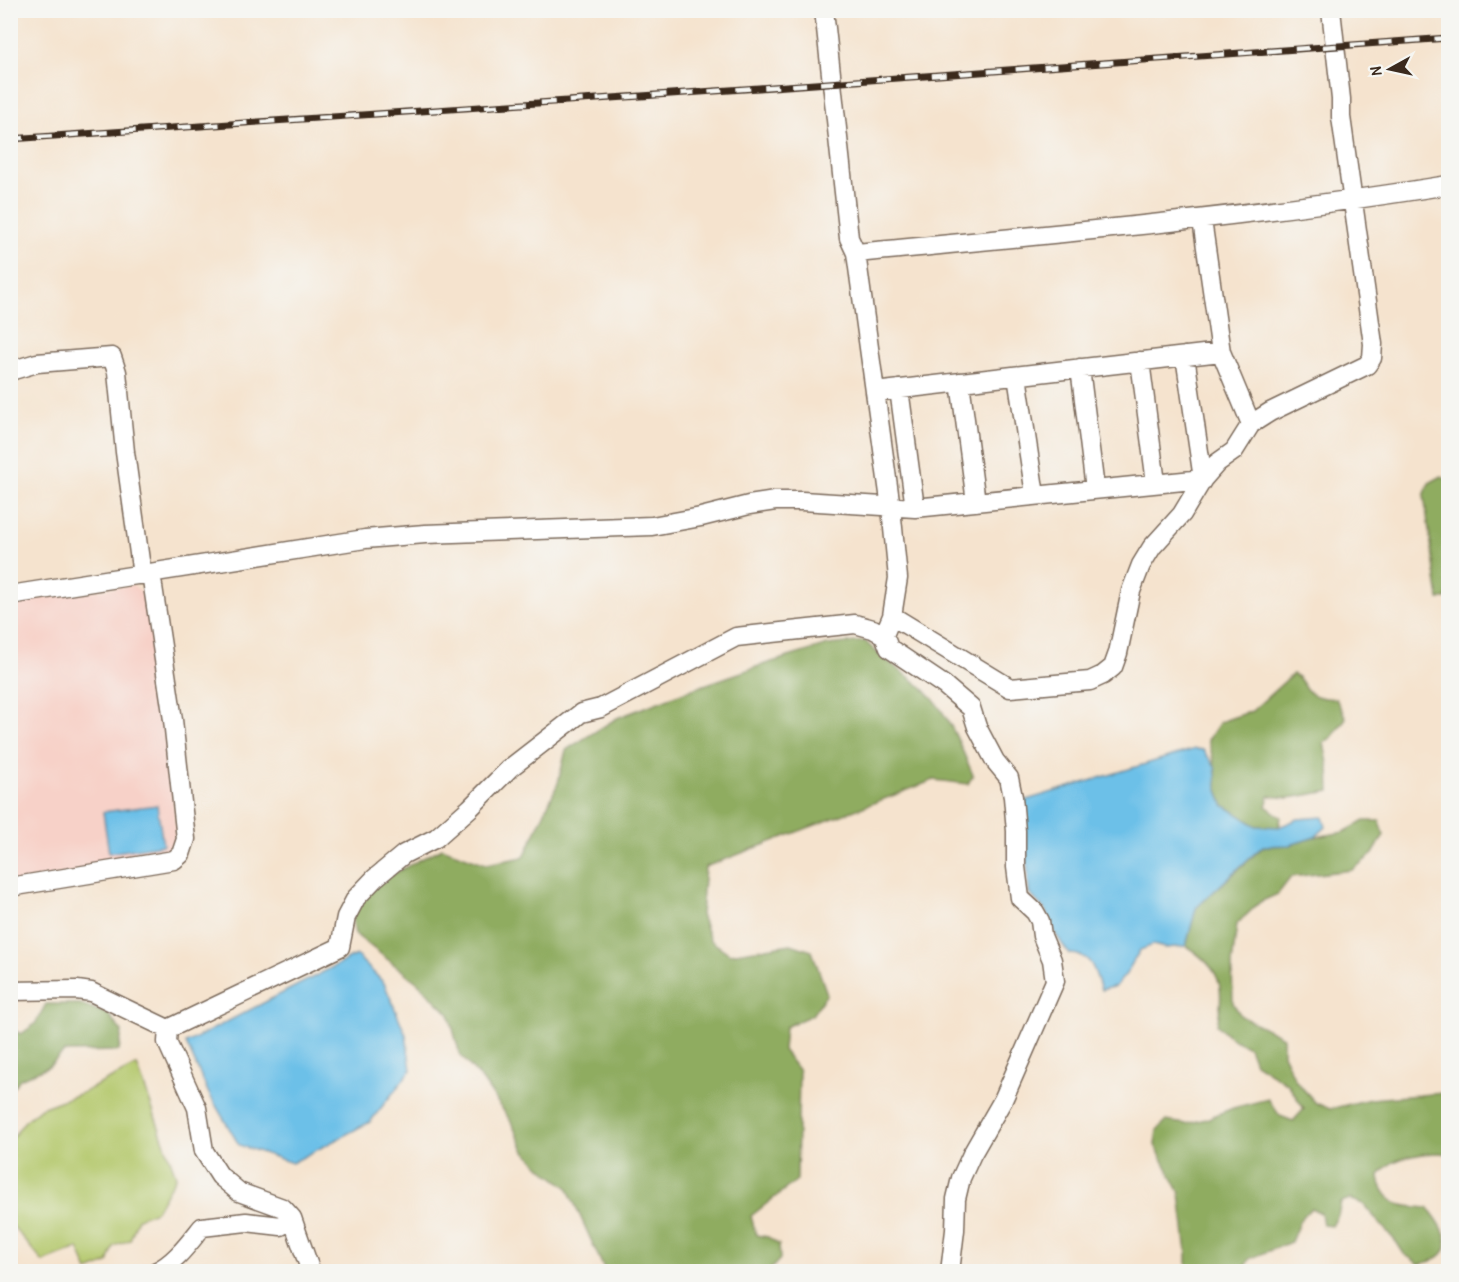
<svg xmlns="http://www.w3.org/2000/svg" width="1459" height="1282" font-family="'Patrick Hand',sans-serif">
  <rect width="100%" height="100%" fill="#f6f6f2"/>
  <filter id="ink" filterUnits="userSpaceOnUse"><feTurbulence type="fractalNoise" baseFrequency=".0167" numOctaves="2"/><feDisplacementMap in="SourceGraphic" scale="12" xChannelSelector="R" yChannelSelector="G"/><feConvolveMatrix kernelMatrix="1 2 1 2 8 2 1 2 1" color-interpolation-filters="sRGB"/></filter>
  <filter id="wash" filterUnits="userSpaceOnUse"><feTurbulence type="fractalNoise" baseFrequency=".008" numOctaves="4" result="noise"/><feDisplacementMap in="SourceGraphic" scale="24" xChannelSelector="R" yChannelSelector="G"/><feGaussianBlur stdDeviation="1.35" result="paint"/><feColorMatrix in="noise" values="0 0 0 0 0 0 0 0 0 0 0 0 0 0 0 0 0 1.4 0 .05"/><feComposite in="paint" operator="in"/></filter>
  <g filter="url(#wash)">
    <rect width="100%" height="100%" fill="#f5e3ce"/>
    <path fill="#f7d1c8" d="M133,585l12,9 25,145 6,100 -12,20 -153,24v-281z"/>
    <path fill="#b4c86c" stroke="#787945" stroke-width="1.5" d="M137,1065l39,111 -20,35 -18,7 -8,22 -16,6 -6,17 -20,8 -10,-23 -35,14 -32,-38v-84l13,-18 17,-14 43,-16z"/>
    <path fill="#8fac60" stroke="#656b3f" stroke-width="1.5" d="M1442,476l6,5v113l-1,5h-8l-15,-103 5,-13z
      M865,641c17,18 36,29 54,44 28,23 40,58 54,90l-5,9 -34,-4 -229,87 -4,48 9,25 20,14 61,-10 21,7 15,43 -15,21 -27,12 -2,23 16,21 -2,109 -46,36 5,19 12,2 11,8 1,14 -11,12h-164l-38,-84 -23,-17 -19,-19 -15,-31 -27,-39 -23,-26 -11,-41 -31,-31 -63,-49 -3,-16 9,-21 30,-22 51,-27 44,16 38,-7 34,-74 8,-33 51,-32 70,-27 75,-26 66,-20z
      M1293,674c12,7 8,10 15,17 7,7 20,7 28,8l10,19 -13,18 -9,7 5,25 1,23 -41,7 -20,-2 -3,10 15,11 -2,10 -23,-1 -33,-21 -6,-18 -2,-21 -7,-26 12,-18 32,-11z
      M1364,821h16l4,14 -11,19 -21,16 -61,7 -13,17 -18,8 -23,22 -5,40 1,39 8,13 42,21v17l13,27 20,22 14,6 40,-10 74,-6 4,-3v64c-14,-3 -47,2 -59,11 -4,3 -7,7 -10,10 0,13 11,28 23,30 8,2 18,2 26,3 21,25 31,49 -9,56l-15,-10 -7,-11 -34,-39 -13,-5 -9,3 -3,13 -6,11 -9,-1 -2,-12 -10,-5 -11,12 -9,22 -42,17 -6,12h-56v-17l-7,-61 -25,-48 2,-15 9,-9 20,3 20,-5 27,-11 35,-9 12,17 13,5 11,-12 -16,-25 -33,-21 -6,-16 -15,-7 -17,-15c9,-40 3,-57 -31,-79l10,-38 68,-62 26,-1 25,-8 29,-5z
      M46,1004h34l28,10 14,18 -3,19 -55,1 -15,14 -29,13 -9,11v-61l10,5 14,-10z"/>
    <path fill="#6cc0e8" stroke="#547583" stroke-width="1.5" d="M1195,749l8,1 12,16 2,21 6,18 33,21 23,1 19,-8 25,-2 3,10 -11,10 -25,8 -27,1 -18,16 -49,46 -10,38 -21,2 -12,-3 -13,5 -14,24 -10,12 -15,4c-7,-19 -7,-36 -32,-36l-15,-22 -9,-22 -16,-17 -6,-92z
      M157,805l6,40 -54,8 -6,-41z
      M356,955l28,28 22,52 5,35 -41,52 -78,41 -53,-18 -30,-51 -23,-51z"/>
  </g>
  <g filter="url(#ink)">
    <g fill="none" stroke-linecap="round" stroke-linejoin="round">
      <g stroke="#7c6b5c" stroke-width="21">
        <path id="street" d="M824,10l25,228 7,15 35,255 7,70 -6,38 -8,19 5,13 55,37 27,23 6,19 18,34 14,17 4,19 3,34v36l4,31 15,14 5,9 2,15 10,24 3,21 -52,119 -31,54 -11,24 -5,21 -1,31 -5,42
          M856,253c198,-19 396,-36 592,-68
          M1221,352l30,72
          M1185,356l18,123
          M1140,361l16,122
          M1080,368l15,121
          M10,371l27,-8 75,-6 5,15 8,80 17,123
          M1017,376l18,119
          M960,382l16,120
          M899,389l16,119
          M875,392l346,-40 -19,-132
          M10,595l355,-56 60,-5 227,-8 49,-9 48,-12 26,-4h27l113,7 288,-29
          M892,616l118,72 80,-7 13,-6 10,-8 5,-14 13,-62 10,-26 11,-18 30,-33 21,-35 14,-16 17,-12 17,-27 19,-12 97,-47 5,-7 1,-14 -32,-227v-18l-10,-89
          M10,887l164,-27 7,-6 5,-15 -13,-119 -22,-147
          M10,991l67,-1 14,2 77,37 172,-82 6,-30 10,-19 19,-20 29,-24 32,-16 34,-30 40,-40 71,-55 20,-5 135,-71 119,-13 18,5 11,6
          M168,1029l-1,13 30,66 7,43 16,25 19,16 44,16 9,10 19,54
          M155,1272c19,-8 34,-29 47,-45l44,-5 35,4 11,-8"/>
      </g>
      <use href="#street" stroke="#fff" stroke-width="18"/>
      <g stroke="#3b2a1e" stroke-width="7">
        <path id="rail" d="M10,139l749,-51 689,-50"/>
      </g>
      <use href="#rail" stroke="#f6f6f2" stroke-width="4.5" stroke-dasharray="14" stroke-linecap="butt"/>
    </g>
  </g>
  <rect width="1459" height="1282" fill="none" stroke="#f6f6f2" stroke-width="36"/>
  <g transform="translate(1390 69) rotate(262)" stroke="#f6f6f2" stroke-width="4.5" paint-order="stroke">
  <path d="M0-4.5L10 22L0 15L-10 22Z" fill="#3b2a1e"/>
  <text y="-9" font-size="16" font-weight="bold" text-anchor="middle" fill="#3b2a1e">N</text>
  </g>
</svg>
